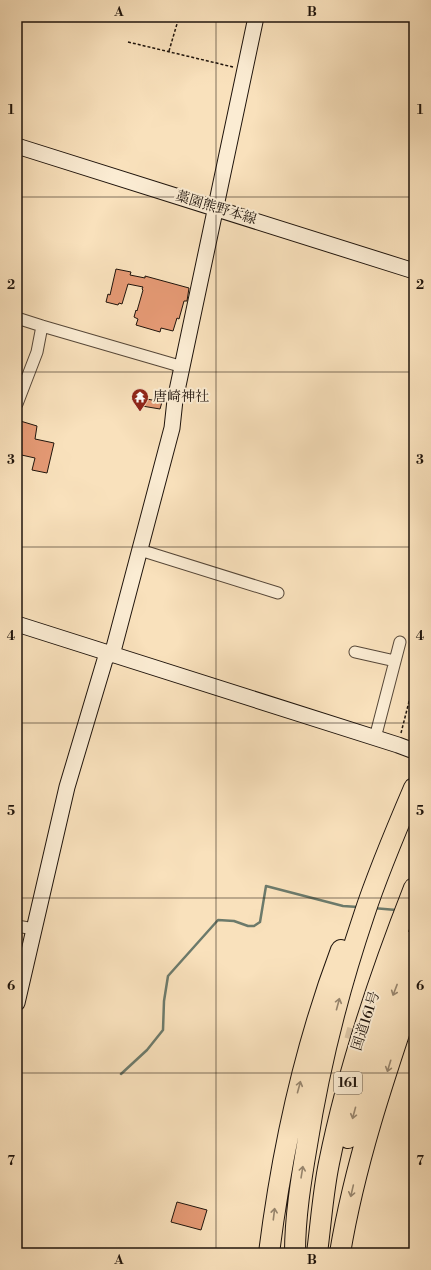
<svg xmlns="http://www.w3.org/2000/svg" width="431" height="1270" font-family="'Libre Bodoni','Noto Serif JP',serif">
  <rect width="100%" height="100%" fill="#f9e1bc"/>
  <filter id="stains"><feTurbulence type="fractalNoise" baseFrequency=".005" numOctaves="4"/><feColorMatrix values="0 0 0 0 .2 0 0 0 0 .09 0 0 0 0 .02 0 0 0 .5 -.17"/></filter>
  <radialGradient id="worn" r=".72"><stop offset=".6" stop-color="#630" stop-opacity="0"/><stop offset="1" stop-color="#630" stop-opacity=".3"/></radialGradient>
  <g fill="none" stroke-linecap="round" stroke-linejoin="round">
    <path stroke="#6c7a6b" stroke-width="2.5" d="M373,908l23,2
      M121,1074l26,-24 16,-20 1,-29 4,-25 50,-56 16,1 14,5h6l6,-4 6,-36 77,20 15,1"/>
  </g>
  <path fill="#e49974" stroke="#1f140c" d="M116,269l15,3 -1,3 15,3v-2l44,12 -2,13h-3l-5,18 -2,-1 -4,13 -12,-3 -1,4 -24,-7 2,-6 -4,-2 2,-7 1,1 6,-21 -1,-1 1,-2 -15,-3 -6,20 -3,-1 -1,2 -12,-3 2,-8 2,1z
    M137,397l25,5 -2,7 -24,-4z
    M17,420l20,6 -2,13 19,4 -7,30 -15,-3 3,-12 -18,-4z
    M177,1202l30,8 -6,20 -30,-8z"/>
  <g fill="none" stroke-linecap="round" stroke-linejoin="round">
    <path stroke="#d8c2a2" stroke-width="11" stroke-dasharray="11 5.5" stroke-linecap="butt" d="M330,1028l37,10"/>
    <g stroke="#564738" stroke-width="13">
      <path id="street" d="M17,318l25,8 141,41
        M17,404l20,-52 5,-26
        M140,550l138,43
        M355,652l40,9
        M375,738l25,-96
        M17,926l17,3"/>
    </g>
    <g stroke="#1f140c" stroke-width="17">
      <path id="secondary" d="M17,146l397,125
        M17,624l381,121 16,6
        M112,655l60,-227 3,-28 81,-383
        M17,1003l50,-216 40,-134"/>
    </g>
    <g stroke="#1f140c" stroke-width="22">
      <path id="highway" d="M348,1138c16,-68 41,-133 66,-198
        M269,1253c13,-103 35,-205 72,-303
        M295,1253c0,-36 6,-73 12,-108 12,-77 32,-156 57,-230 14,-43 32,-85 50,-127
        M317,1253c4,-30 6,-61 12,-90 19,-94 50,-186 85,-275
        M340,1253c15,-90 45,-178 74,-264"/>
    </g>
    <path stroke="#1f140c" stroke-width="1.5" stroke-dasharray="3 2" stroke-linecap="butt" d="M128,42l105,25
      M169,51l10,-34
      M401,733l13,-51"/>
    <use href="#street" stroke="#fbecd3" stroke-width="11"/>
    <use href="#secondary" stroke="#fbecd3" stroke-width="15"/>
    <use href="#highway" stroke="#f9e1bc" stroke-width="20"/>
  </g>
  <defs><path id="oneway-shaft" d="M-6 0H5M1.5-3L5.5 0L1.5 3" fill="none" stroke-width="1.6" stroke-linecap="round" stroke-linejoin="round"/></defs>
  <g stroke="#97856d">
    <use href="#oneway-shaft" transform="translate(395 990) rotate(111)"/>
    <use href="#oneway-shaft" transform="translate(338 1004) rotate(-75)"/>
    <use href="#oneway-shaft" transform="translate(389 1066) rotate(107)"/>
    <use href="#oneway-shaft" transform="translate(299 1087) rotate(-75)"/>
    <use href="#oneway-shaft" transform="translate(354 1113) rotate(105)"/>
    <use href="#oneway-shaft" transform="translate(302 1172) rotate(-81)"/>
    <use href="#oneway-shaft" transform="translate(352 1191) rotate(103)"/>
    <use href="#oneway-shaft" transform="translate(274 1214) rotate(-83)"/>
  </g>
  <path fill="none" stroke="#1f140c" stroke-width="1" stroke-opacity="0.55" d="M216,17v1236M17,197h397M17,372h397M17,547h397M17,723h397M17,898h397M17,1073h397"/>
  <defs>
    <g id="temple-pin" transform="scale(0.9)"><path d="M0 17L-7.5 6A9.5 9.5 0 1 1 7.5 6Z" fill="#8f2418" stroke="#fbecd3"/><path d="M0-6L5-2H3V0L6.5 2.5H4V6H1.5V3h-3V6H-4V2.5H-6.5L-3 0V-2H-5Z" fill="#fff"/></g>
  </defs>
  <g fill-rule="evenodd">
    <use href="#temple-pin" x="140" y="397"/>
  </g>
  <g text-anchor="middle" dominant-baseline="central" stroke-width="4" stroke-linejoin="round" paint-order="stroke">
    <rect fill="#fbecd3" stroke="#615548" stroke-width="1" x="334" y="1072" width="28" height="22" rx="3"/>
    <g font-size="13" font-weight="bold" fill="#1f140c">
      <text x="348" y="1083">161</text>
    </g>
    <g font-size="14" fill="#1f140c" stroke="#fbecd3">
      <text transform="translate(216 208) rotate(17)">藁園熊野本線</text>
      <text transform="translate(366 1021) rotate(-72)">国道161号</text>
    </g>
    <g font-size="14" fill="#1f140c" stroke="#fbecd3" text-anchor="start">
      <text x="153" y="397">唐崎神社</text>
    </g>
  </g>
  <rect width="431" height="1270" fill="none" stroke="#f9e1bc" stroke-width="44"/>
  <rect x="22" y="22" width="387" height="1226" fill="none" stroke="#1f140c" stroke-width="1.5"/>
  <g font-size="13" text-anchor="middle" font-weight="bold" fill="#1f140c">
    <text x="119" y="16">A</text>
    <text x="312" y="16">B</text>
    <text x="11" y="114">1</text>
    <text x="420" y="114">1</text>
    <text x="11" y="289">2</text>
    <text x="420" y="289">2</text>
    <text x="11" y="464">3</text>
    <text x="420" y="464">3</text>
    <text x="11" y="640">4</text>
    <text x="420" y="640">4</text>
    <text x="11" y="815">5</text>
    <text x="420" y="815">5</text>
    <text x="11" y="990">6</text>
    <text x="420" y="990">6</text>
    <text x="11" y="1165">7</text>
    <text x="420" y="1165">7</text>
    <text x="119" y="1264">A</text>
    <text x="312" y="1264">B</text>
  </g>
  <rect width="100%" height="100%" filter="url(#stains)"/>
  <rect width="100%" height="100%" fill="url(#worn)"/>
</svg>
